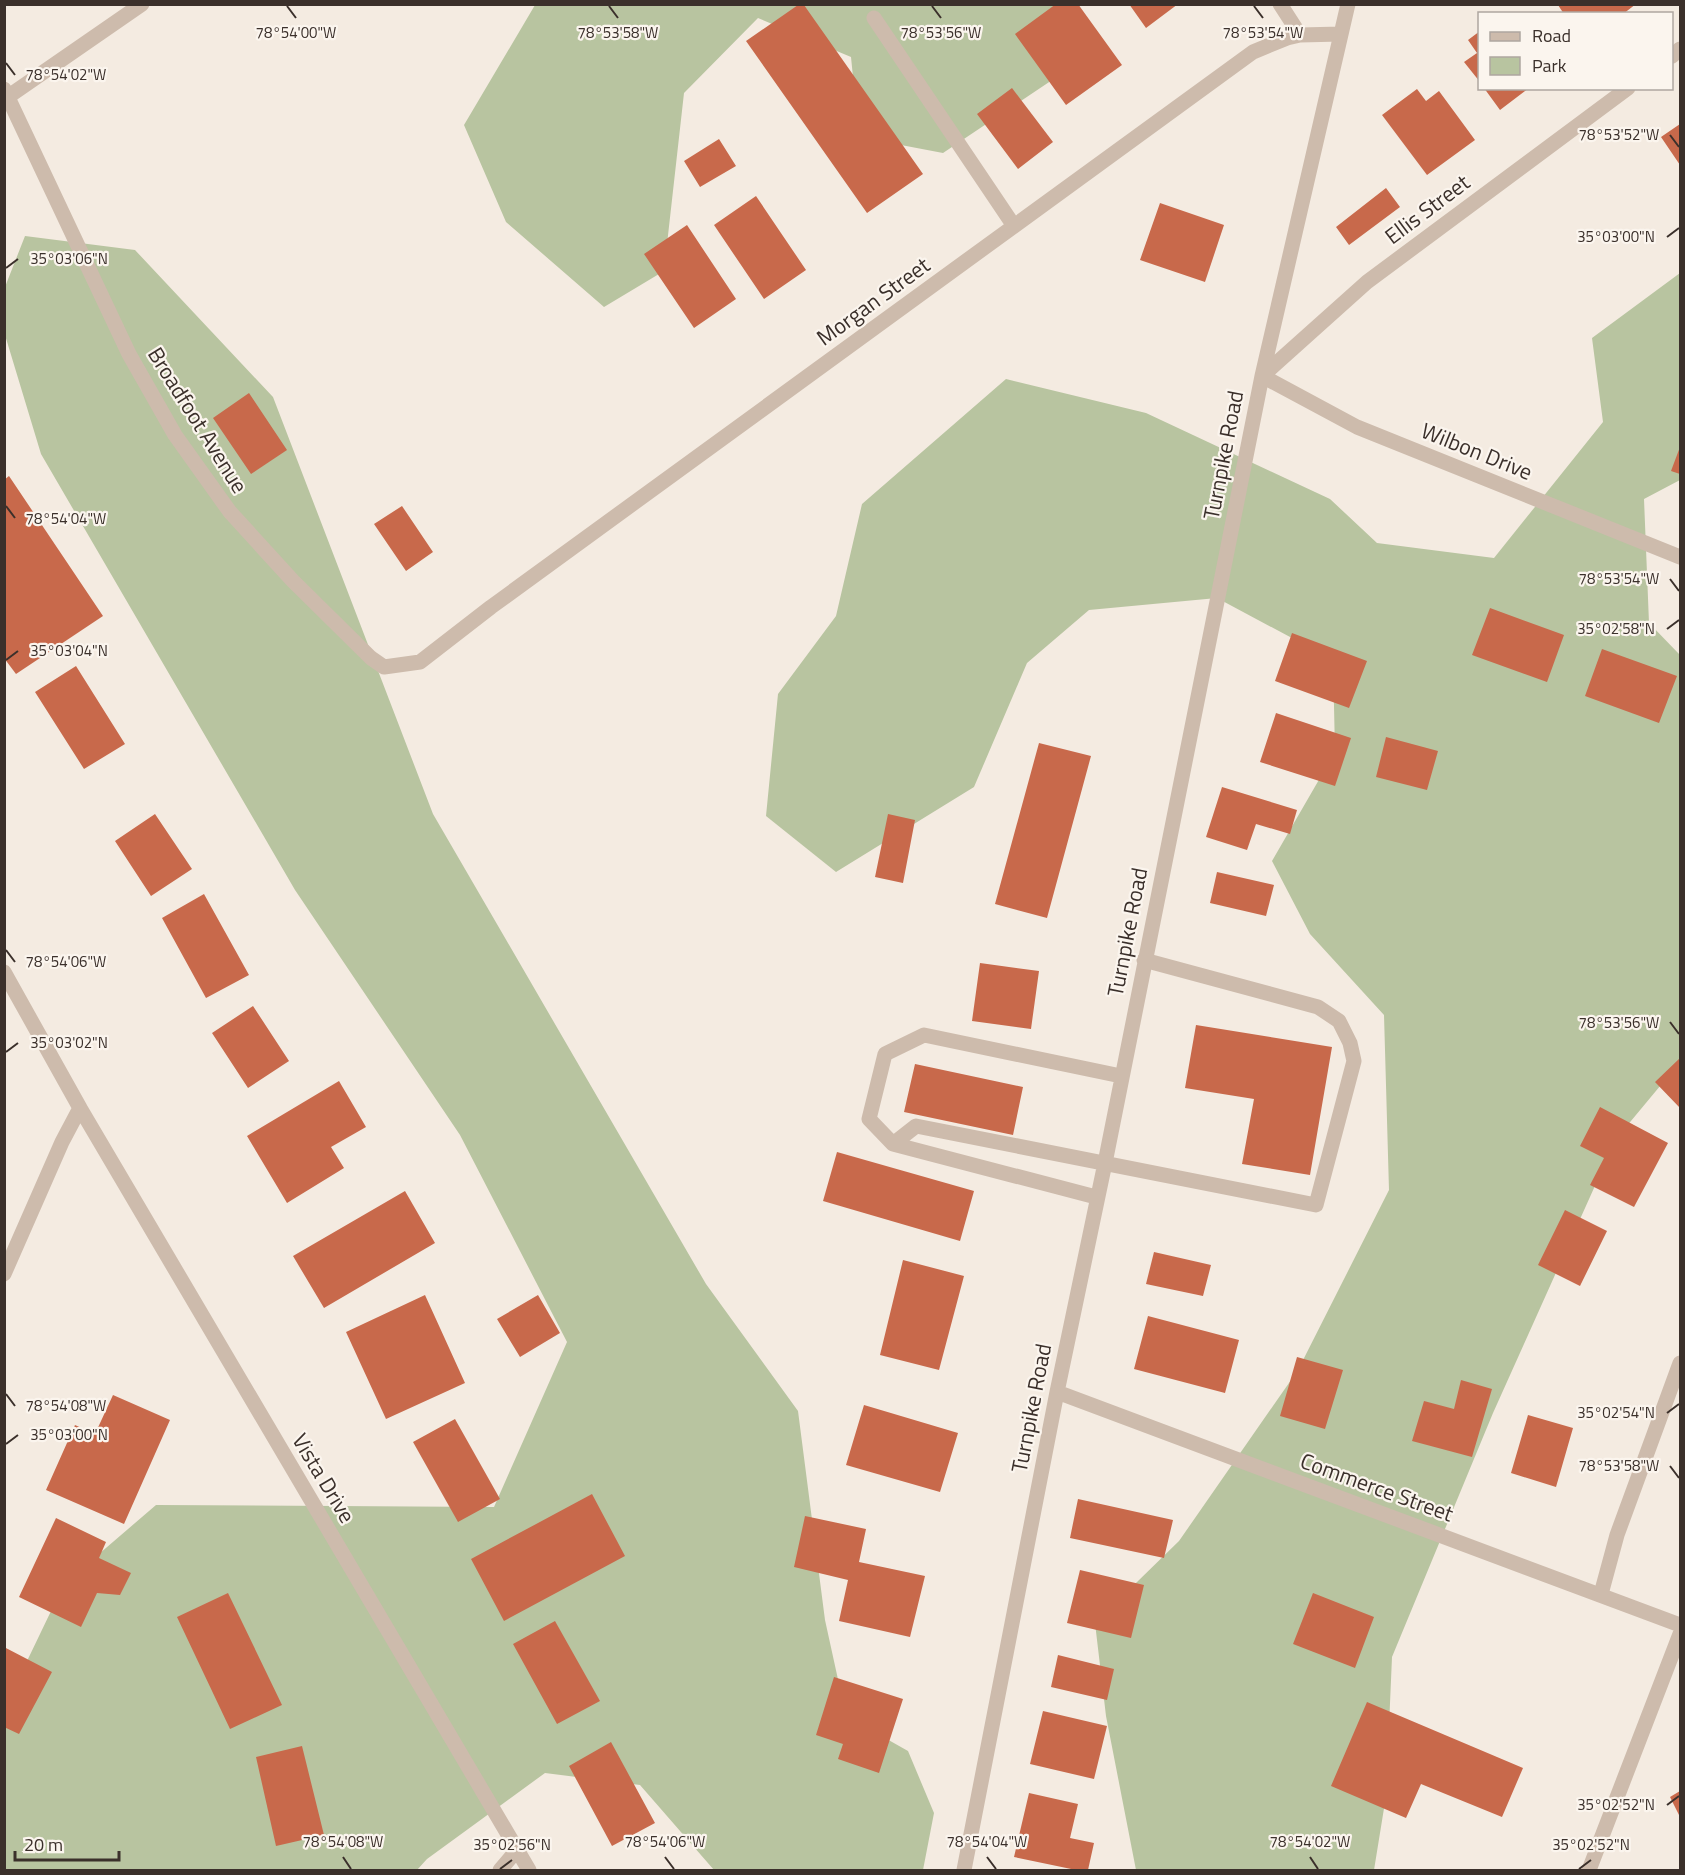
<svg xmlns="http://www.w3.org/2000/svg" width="1685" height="1875" font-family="'Titillium Web',sans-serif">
  <rect width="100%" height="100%" fill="#f4ebe1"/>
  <path fill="#b8c4a0" d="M535,5h524l23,55 -139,93 -84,-16 -8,-80 -93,-39 -74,75 -20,178 -60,36 -98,-85 -42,-97z
    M25,236l110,14 138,147 160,417 273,470 92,127 27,209 21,96 62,35 26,62 -11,57h-209l-74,-85 -95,-12 -118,86 -10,11h-412l-1,-161 60,-125 92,-79 338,2 73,-165 -107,-207 -165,-245 -254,-436 -36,-119v-48z
    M1680,273v207l-36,19 5,124 31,32v407l-64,77 -123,274 -101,244 -6,139 -12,74h-238l-30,-154 -11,-93 84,-82 119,-171 91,-180 -5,-175 -74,-81 -38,-73 63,-109 -2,-92 -116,-62 -128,12 -62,53 -53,124 -138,85 -70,-56 12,-122 58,-78 26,-112 144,-125 140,34 184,86 47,44 117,15 109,-136 -11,-84z"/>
  <path fill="#c8694b" d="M1056,4h22l44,61 -56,40 -51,-71z
    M1129,4h49l-32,24z
    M1560,4h76l-13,10h-59l-6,-9z
    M798,5h6l119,169 -56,39 -121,-172z
    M1480,31v51l-16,-20 13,-9 -9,-13z
    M1012,88l41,54 -35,27 -41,-55z
    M1484,88h45l-29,22z
    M1417,89l9,12 13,-10 36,49 -48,35 -45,-60z
    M1680,124v41l-19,-28z
    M719,139l17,27 -36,21 -16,-26z
    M1386,188l14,19 -51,38 -13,-18z
    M756,196l50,74 -42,29 -50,-74z
    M1160,203l64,22 -19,57 -65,-22z
    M687,225l49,74 -42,29 -50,-74z
    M249,393l38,57 -36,24 -38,-56z
    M1680,447v27l-9,-3z
    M9,476l94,140 -87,58 -12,-16v-178z
    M402,506l31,46 -27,19 -32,-47z
    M1490,608l74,27 -17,47 -75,-27z
    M1292,633l75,28 -18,47 -74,-27z
    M1602,649l75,27 -18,47 -74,-27z
    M76,666l49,78 -41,25 -49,-77z
    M1276,713l75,25 -16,48 -75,-24z
    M1386,737l52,14 -11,39 -51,-13z
    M1039,743l52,13 -44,162 -52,-14z
    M1222,787l75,23 -7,24 -34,-10 -9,26 -41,-13z
    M155,814l37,55 -41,27 -36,-55z
    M888,814l27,6 -12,63 -28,-6z
    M1217,872l57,13 -8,31 -56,-13z
    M204,894l45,81 -43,23 -44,-80z
    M980,963l59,8 -8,58 -59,-8z
    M253,1006l36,55 -41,27 -36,-55z
    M1196,1025l136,22 -22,128 -68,-11 12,-65 -69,-11z
    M1680,1058v50l-25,-26z
    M915,1064l108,23 -10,48 -109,-23z
    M339,1081l27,46 -35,20 13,21 -57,35 -40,-67z
    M1600,1107l68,36 -34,64 -44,-22 14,-27 -24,-12z
    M837,1152l137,39 -14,50 -137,-40z
    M405,1191l30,52 -111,65 -31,-52z
    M1565,1210l42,21 -27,55 -42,-21z
    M1154,1252l57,13 -8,31 -57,-12z
    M903,1260l61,16 -25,94 -59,-15z
    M425,1295l40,88 -79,36 -40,-87z
    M538,1295l22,38 -40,24 -23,-38z
    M1148,1316l91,24 -14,53 -91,-24z
    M1297,1357l46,13 -18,59 -45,-13z
    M1461,1380l31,9 -20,68 -60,-16 12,-40 30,8z
    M113,1395l57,25 -46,104 -78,-34 29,-65 20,9z
    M864,1405l94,28 -18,59 -94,-27z
    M1528,1415l45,13 -17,59 -45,-14z
    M455,1419l45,80 -42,23 -45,-80z
    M592,1494l33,62 -121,65 -33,-62z
    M1078,1499l95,21 -9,38 -94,-20z
    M805,1516l61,13 -7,33 66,14 -15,61 -71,-16 9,-41 -54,-13z
    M56,1518l50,24 -7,16 32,15 -11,22 -23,-2 -16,34 -62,-30z
    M1080,1570l64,15 -13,53 -64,-15z
    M228,1593l54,112 -52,24 -53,-112z
    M1313,1593l61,24 -19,51 -62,-24z
    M555,1621l45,80 -43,23 -44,-80z
    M4,1647l48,25 -33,62 -15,-7z
    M1058,1655l56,14 -7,31 -56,-13z
    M834,1677l69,22 -24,74 -41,-14 5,-15 -27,-9z
    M1367,1702l156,66 -21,49 -81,-33 -15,34 -75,-32z
    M1043,1711l64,15 -13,53 -64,-15z
    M611,1742l44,81 -43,23 -43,-80z
    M302,1746l22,89 -48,11 -20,-89z
    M1680,1791v26l-10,-20z
    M1029,1793l49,11 -8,34 24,5 -6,27h-12l-62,-13z"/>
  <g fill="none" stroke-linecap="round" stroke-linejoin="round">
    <path stroke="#cdbbac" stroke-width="15" d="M1280,4l20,31
      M874,18l140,208
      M1672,56l8,-7
      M1628,88l-261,194 -105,94 95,51 323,130
      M4,89l125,265 46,81 55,77 63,69 78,77 13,9 36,-5 71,-55 762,-555 34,-14 13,-3 41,-1
      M9,96l133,-92
      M4,972l76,136 -18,34 -58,132
      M80,1108l449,762
      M893,1144l23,-18 400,79 38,-144 -4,-18 -11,-22 -21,-14 -174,-47
      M1096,1197l-203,-53 -24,-25 16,-65 39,-19 197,41
      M1057,1392l623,233
      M1601,1594l16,-59 63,-172
      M500,1870l17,-20
      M964,1870l93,-478 48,-229 157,-787 86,-372
      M1589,1870l91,-236"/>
  </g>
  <path fill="none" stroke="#3b302b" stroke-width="2" d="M287,6l9,12M609,6l9,12M932,6l9,12M1254,6l9,12M6,63l9,12M1670,135l9,12M1667,237l12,-9M6,268l12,-9M6,506l9,12M1670,579l9,12M1667,629l12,-9M6,660l12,-9M6,950l9,12M1670,1022l9,12M6,1052l12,-9M6,1394l9,12M1667,1413l12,-9M6,1444l12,-9M1670,1466l9,12M1667,1805l12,-9M343,1857l8,12M665,1857l9,12M987,1857l9,12M1310,1857l8,12M500,1869l12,-9M1579,1869l12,-9"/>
  <g text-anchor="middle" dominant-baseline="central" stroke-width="4.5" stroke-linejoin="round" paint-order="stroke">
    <g font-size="22" fill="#3b302b" stroke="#fbf5ee">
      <text transform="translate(1427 209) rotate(-37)">Ellis Street</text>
      <text transform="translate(873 301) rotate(-36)">Morgan Street</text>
      <text transform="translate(198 420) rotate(58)">Broadfoot Avenue</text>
      <text transform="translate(1477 451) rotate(22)">Wilbon Drive</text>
      <text transform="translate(1223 455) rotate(-79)">Turnpike Road</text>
      <text transform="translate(1127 932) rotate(-79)">Turnpike Road</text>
      <text transform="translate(1031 1408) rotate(-79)">Turnpike Road</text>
      <text transform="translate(324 1478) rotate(59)">Vista Drive</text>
      <text transform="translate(1377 1487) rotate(20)">Commerce Street</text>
    </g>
  </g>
  <g font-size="15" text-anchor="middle" fill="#3b302b" stroke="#fbf5ee" stroke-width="4.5" stroke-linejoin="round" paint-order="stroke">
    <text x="296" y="38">78°54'00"W</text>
    <text x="618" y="38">78°53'58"W</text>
    <text x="941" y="38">78°53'56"W</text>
    <text x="1263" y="38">78°53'54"W</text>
    <text x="66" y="80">78°54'02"W</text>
    <text x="1619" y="140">78°53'52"W</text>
    <text x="1616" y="242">35°03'00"N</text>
    <text x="69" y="264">35°03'06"N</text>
    <text x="66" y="524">78°54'04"W</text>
    <text x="1619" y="584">78°53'54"W</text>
    <text x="1616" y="634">35°02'58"N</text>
    <text x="69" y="656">35°03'04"N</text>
    <text x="66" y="967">78°54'06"W</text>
    <text x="1619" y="1028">78°53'56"W</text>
    <text x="69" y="1048">35°03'02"N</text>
    <text x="66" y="1411">78°54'08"W</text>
    <text x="1616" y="1418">35°02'54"N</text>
    <text x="69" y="1440">35°03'00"N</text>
    <text x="1619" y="1471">78°53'58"W</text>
    <text x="1616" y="1810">35°02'52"N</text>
    <text x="343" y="1847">78°54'08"W</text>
    <text x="665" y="1847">78°54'06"W</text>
    <text x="987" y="1847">78°54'04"W</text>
    <text x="1310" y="1847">78°54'02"W</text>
    <text x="512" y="1850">35°02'56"N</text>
    <text x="1591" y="1850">35°02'52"N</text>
  </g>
  <rect width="1685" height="1875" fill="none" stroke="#3b302b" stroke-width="12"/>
  <rect x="1478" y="12" width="195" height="78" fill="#fbf5ee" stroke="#aea6a0" stroke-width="1.5"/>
  <rect x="1490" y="32" width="30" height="9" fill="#cdbbac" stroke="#aea6a0" stroke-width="1.5"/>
  <text x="1532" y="42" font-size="18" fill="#3b302b">Road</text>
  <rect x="1490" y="57" width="30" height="18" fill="#b8c4a0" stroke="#aea6a0" stroke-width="1.5"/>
  <text x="1532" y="72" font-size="18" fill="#3b302b">Park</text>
  <path d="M15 1851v9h104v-9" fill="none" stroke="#3b302b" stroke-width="3"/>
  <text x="24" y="1851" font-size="18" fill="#3b302b" stroke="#fbf5ee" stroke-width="4.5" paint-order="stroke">20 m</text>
</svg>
